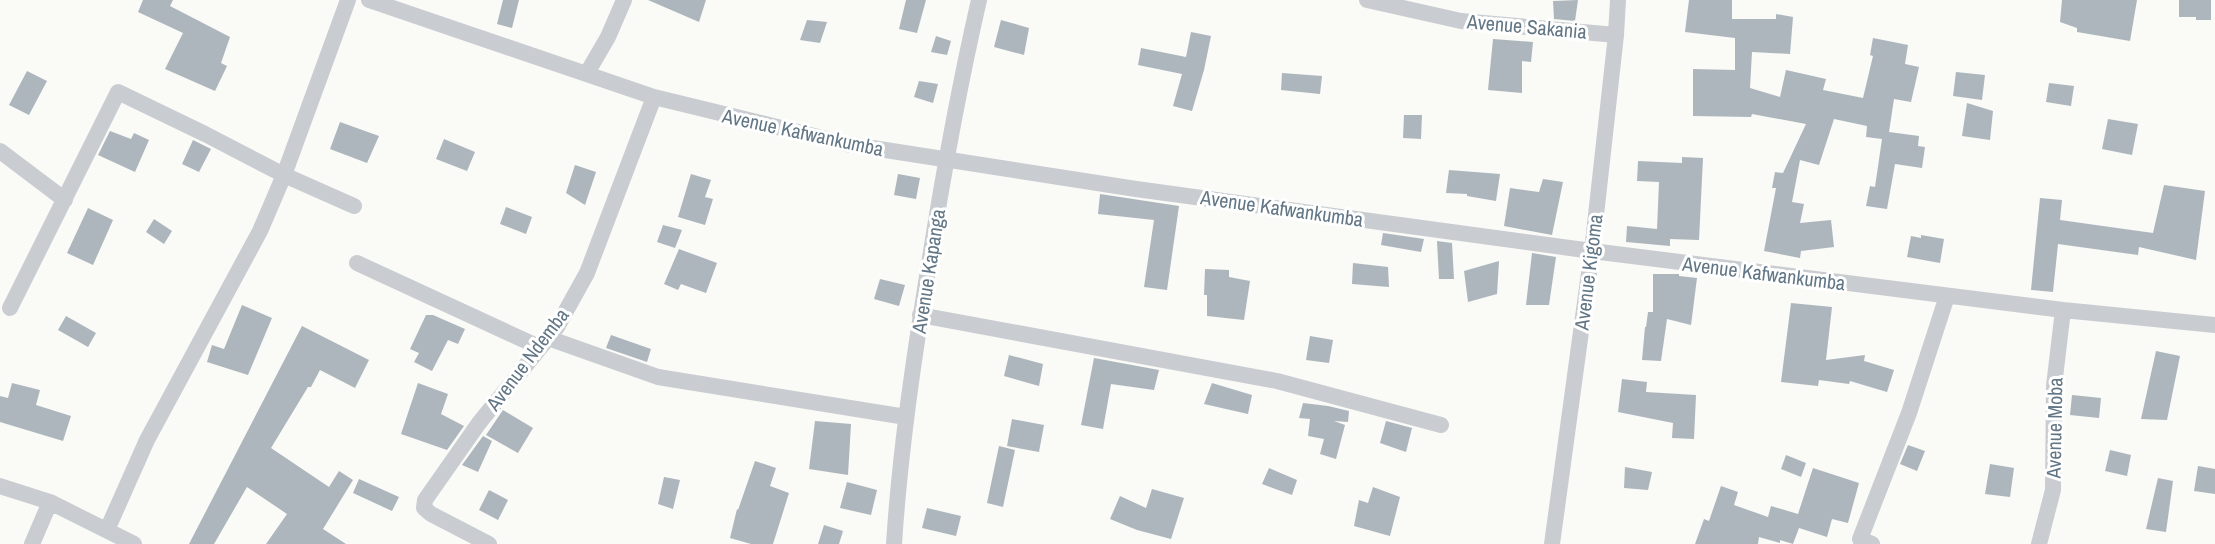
<svg xmlns="http://www.w3.org/2000/svg" width="2215" height="544" font-family="'Archivo Narrow',sans-serif">
  <rect width="100%" height="100%" fill="#fafaf7"/>
  <path fill="#adb6bd" d="M143,0h30l-3,6 60,31 -9,26 6,3 -12,25 -50,-22 18,-36 -45,-21z
    M503,0h16l-7,28 -15,-4z
    M648,0h58l-7,22z
    M906,0h20l-9,33 -18,-4z
    M1578,0l-3,21 -21,-2 -1,-18z
    M1689,0h43v19h44v-5l17,3 -3,37 -38,-2 -2,36 30,9 6,-27 40,9 -3,11 40,8 10,-42 -3,-1 3,-17 35,7 -3,19 14,3 -8,35 -17,-3 -5,33 30,4 -1,10 7,1 -3,21 -27,-4 -8,45 -21,-3 4,-20 5,1 7,-48 -16,-2 1,-11 -33,-7 -15,46 -19,-5 -8,42 12,2 -4,19 31,-3 3,27 -33,4 -1,7 -36,-7 12,-63h-4l3,-16 8,1 23,-49 -54,-10 -1,3 -58,-1v-47l42,1v-32l-50,-6z
    M2062,0h75l-7,41 -53,-9v-4l-17,-6z
    M2179,0h32v20h-15v-3h-17z
    M807,20l20,2 -7,21 -20,-3z
    M1001,20l28,8 -5,27 -30,-8z
    M1191,32l20,4 -7,34 -12,41 -19,-5 9,-32 -44,-9 3,-17 45,9z
    M936,36l15,5 -4,14 -16,-3z
    M1493,39l40,3 -2,20 -9,-1v32l-34,-3z
    M27,71l20,10 -18,34 -20,-10z
    M1956,72l29,3 -3,25 -29,-4z
    M1282,73l40,3 -2,18 -39,-4z
    M919,81l19,3 -5,19 -19,-6z
    M2049,83l25,3 -3,20 -25,-4z
    M1967,103l26,8 -3,29 -28,-4z
    M1404,115h18l-1,24 -18,-1z
    M2108,119l30,5 -6,31 -30,-6z
    M340,122l39,14 -12,27 -37,-14z
    M110,131l21,8 3,-6 15,7 -14,32 -37,-17z
    M444,139l31,13 -8,19 -31,-12z
    M193,140l18,9 -12,23 -17,-8z
    M1682,157l21,1 -4,82 -29,-1v7l-44,-4 1,-16 30,3 2,-47 -22,-1 1,-20 44,2z
    M575,165l21,7 -11,33 -19,-12z
    M1449,170l51,4 -4,27 -29,-5v-2l-21,-1z
    M691,174l20,6 -6,17 8,2 -8,26 -27,-8z
    M898,174l22,4 -4,21 -22,-4z
    M1543,179l20,3 -11,53 -48,-9 6,-38 29,4z
    M2164,185l41,6 -9,69 -57,-13 -1,8 -80,-11 -5,48 -22,-2 9,-92 22,2 -2,20 93,13z
    M1100,194l79,12 -12,84 -23,-3 10,-67 -56,-6z
    M506,207l26,10 -6,17 -26,-10z
    M88,208l25,12 -20,45 -26,-12z
    M154,219l18,12 -8,13 -18,-12z
    M663,225l19,5 -7,18 -18,-6z
    M1383,233l41,6 -3,13 -40,-7z
    M1921,235l23,4 -4,24 -33,-6 4,-21 10,2z
    M1437,241l15,2 2,36h-15z
    M679,249l38,14 -11,30 -25,-9 -3,6 -14,-6z
    M1532,253l24,4 -7,48h-23z
    M1499,261l-2,33 -29,8 -4,-31z
    M1353,263l35,4 1,20 -37,-3z
    M1205,269l24,1v7l21,4 -6,39 -37,-4v-21h-3z
    M1653,274h26v2l18,2 -6,47 -24,-6 -6,42 -19,-1 3,-33h1l2,-15h5z
    M880,279l25,6 -6,21 -25,-7z
    M1791,303l41,4 -6,53 39,-5 -1,6 30,9 -7,22 -37,-11 -1,3 -30,-4 -1,6 -37,-4z
    M242,305l30,13 -24,57 -41,-13 5,-17 12,4z
    M426,315h7l32,14 -7,15 -10,-4 -16,31 -18,-9 5,-9 -9,-4z
    M66,316l30,17 -8,14 -30,-17z
    M302,326l67,34 -14,28 -35,-18 -9,17h-3l-37,61 58,39 10,-16 14,9 -30,49 23,15h-80l21,-30 -40,-27 -33,57h-25z
    M611,335l40,14 -4,13 -41,-14z
    M1310,336l23,4 -4,23 -23,-3z
    M2156,351l24,5 -13,64 -26,-1z
    M1009,355l34,9 -4,22 -35,-10z
    M1094,358l65,12 -5,20 -43,-6 -8,45 -22,-4z
    M1622,379l25,3 -1,10 50,3 -2,44 -22,-1 1,-15 -55,-11z
    M12,383l28,7 -4,15 35,11 -8,25 -63,-19v-26l8,2z
    M418,383l30,11 -7,20 23,12 -17,24 -46,-16z
    M1212,383l40,12 -4,19 -44,-10z
    M2072,395l29,3 -2,20 -29,-3z
    M1303,403l25,3 21,5 -1,11 -14,-1 11,4 -9,34 -16,-5 4,-15 -16,-3 2,-17 -11,-1z
    M503,410l30,18 -15,25 -32,-18z
    M1012,419l32,6 -5,27 -32,-6z
    M815,421l36,3 -3,51 -39,-6z
    M1386,421l26,7 -6,24 -26,-9z
    M483,436l9,5 -14,31 -16,-7z
    M1908,445l17,6 -8,20 -17,-7z
    M999,446l16,4 -12,57 -16,-4z
    M2110,450l21,5 -4,21 -22,-5z
    M1786,455l20,8 -5,14 -20,-8z
    M755,461l21,7 -6,18 19,7 -16,51h-22l-21,-6 7,-29 1,1z
    M1990,464l24,4 -4,29 -25,-3z
    M2198,466l17,3v25l-21,-3z
    M1625,467l27,5 -4,18 -24,-2z
    M1269,468l28,12 -5,15 -30,-11z
    M1813,468l46,15 -11,40 -16,-4 -5,18 -28,-9 -6,16 -13,-4v3l-21,-6 -1,7h-63l9,-25 5,2 12,-35 17,6 -4,13 34,12 3,-11 27,8z
    M664,477l16,3 -7,29 -15,-5z
    M2158,478l15,3 -7,51 -20,-3z
    M359,479l40,18 -7,14 -39,-18z
    M847,482l30,8 -6,25 -31,-7z
    M1373,487l27,10 -10,39 -36,-10 5,-26 9,3z
    M1152,489l32,9 -13,41 -34,-9 -27,-11 10,-23 26,12z
    M489,490l19,10 -10,20 -19,-10z
    M927,508l34,8 -5,20 -34,-8z
    M824,525l19,6 -4,13h-21z"/>
  <g fill="none" stroke-linecap="round" stroke-linejoin="round">
    <path stroke="#c9cdd1" stroke-width="16" d="M369,0l285,97 193,47 289,45 456,62 471,59 152,15
      M1367,0l94,21 155,14
      M587,73l21,-36 16,-37
      M0,151l65,49
      M357,263l182,84
      M10,308l108,-216 87,42 79,41 70,31
      M920,315l357,66 164,44
      M548,338l110,39 248,40
      M0,486l50,16 84,42
      M107,530l40,-90 113,-209 24,-56 64,-175
      M32,544l18,-42
      M489,544l-58,-30 -7,-6 1,-8 54,-77 78,-96 30,-54 67,-176
      M894,544c6,-94 20,-187 35,-280 14,-89 30,-177 50,-264
      M1552,544l40,-293 24,-216 2,-35
      M1872,544l-12,-5 49,-126 38,-117
      M2039,544l14,-54 1,-104 9,-76"/>
  </g>
  <g text-anchor="middle" dominant-baseline="central" stroke-width="6" stroke-linejoin="round" paint-order="stroke">
    <g font-size="20" fill="#627685" stroke="#fff">
      <text transform="translate(1527 26) rotate(5)">Avenue Sakania</text>
      <text transform="translate(803 132) rotate(12)">Avenue Kafwankumba</text>
      <text transform="translate(1282 208) rotate(8)">Avenue Kafwankumba</text>
      <text transform="translate(928 271) rotate(-81)">Avenue Kapanga</text>
      <text transform="translate(1588 272) rotate(-83)">Avenue Kigoma</text>
      <text transform="translate(1764 273) rotate(7)">Avenue Kafwankumba</text>
      <text transform="translate(527 359) rotate(-53)">Avenue Ndemba</text>
      <text transform="translate(2054 428) rotate(-89)">Avenue Moba</text>
    </g>
  </g>
</svg>
